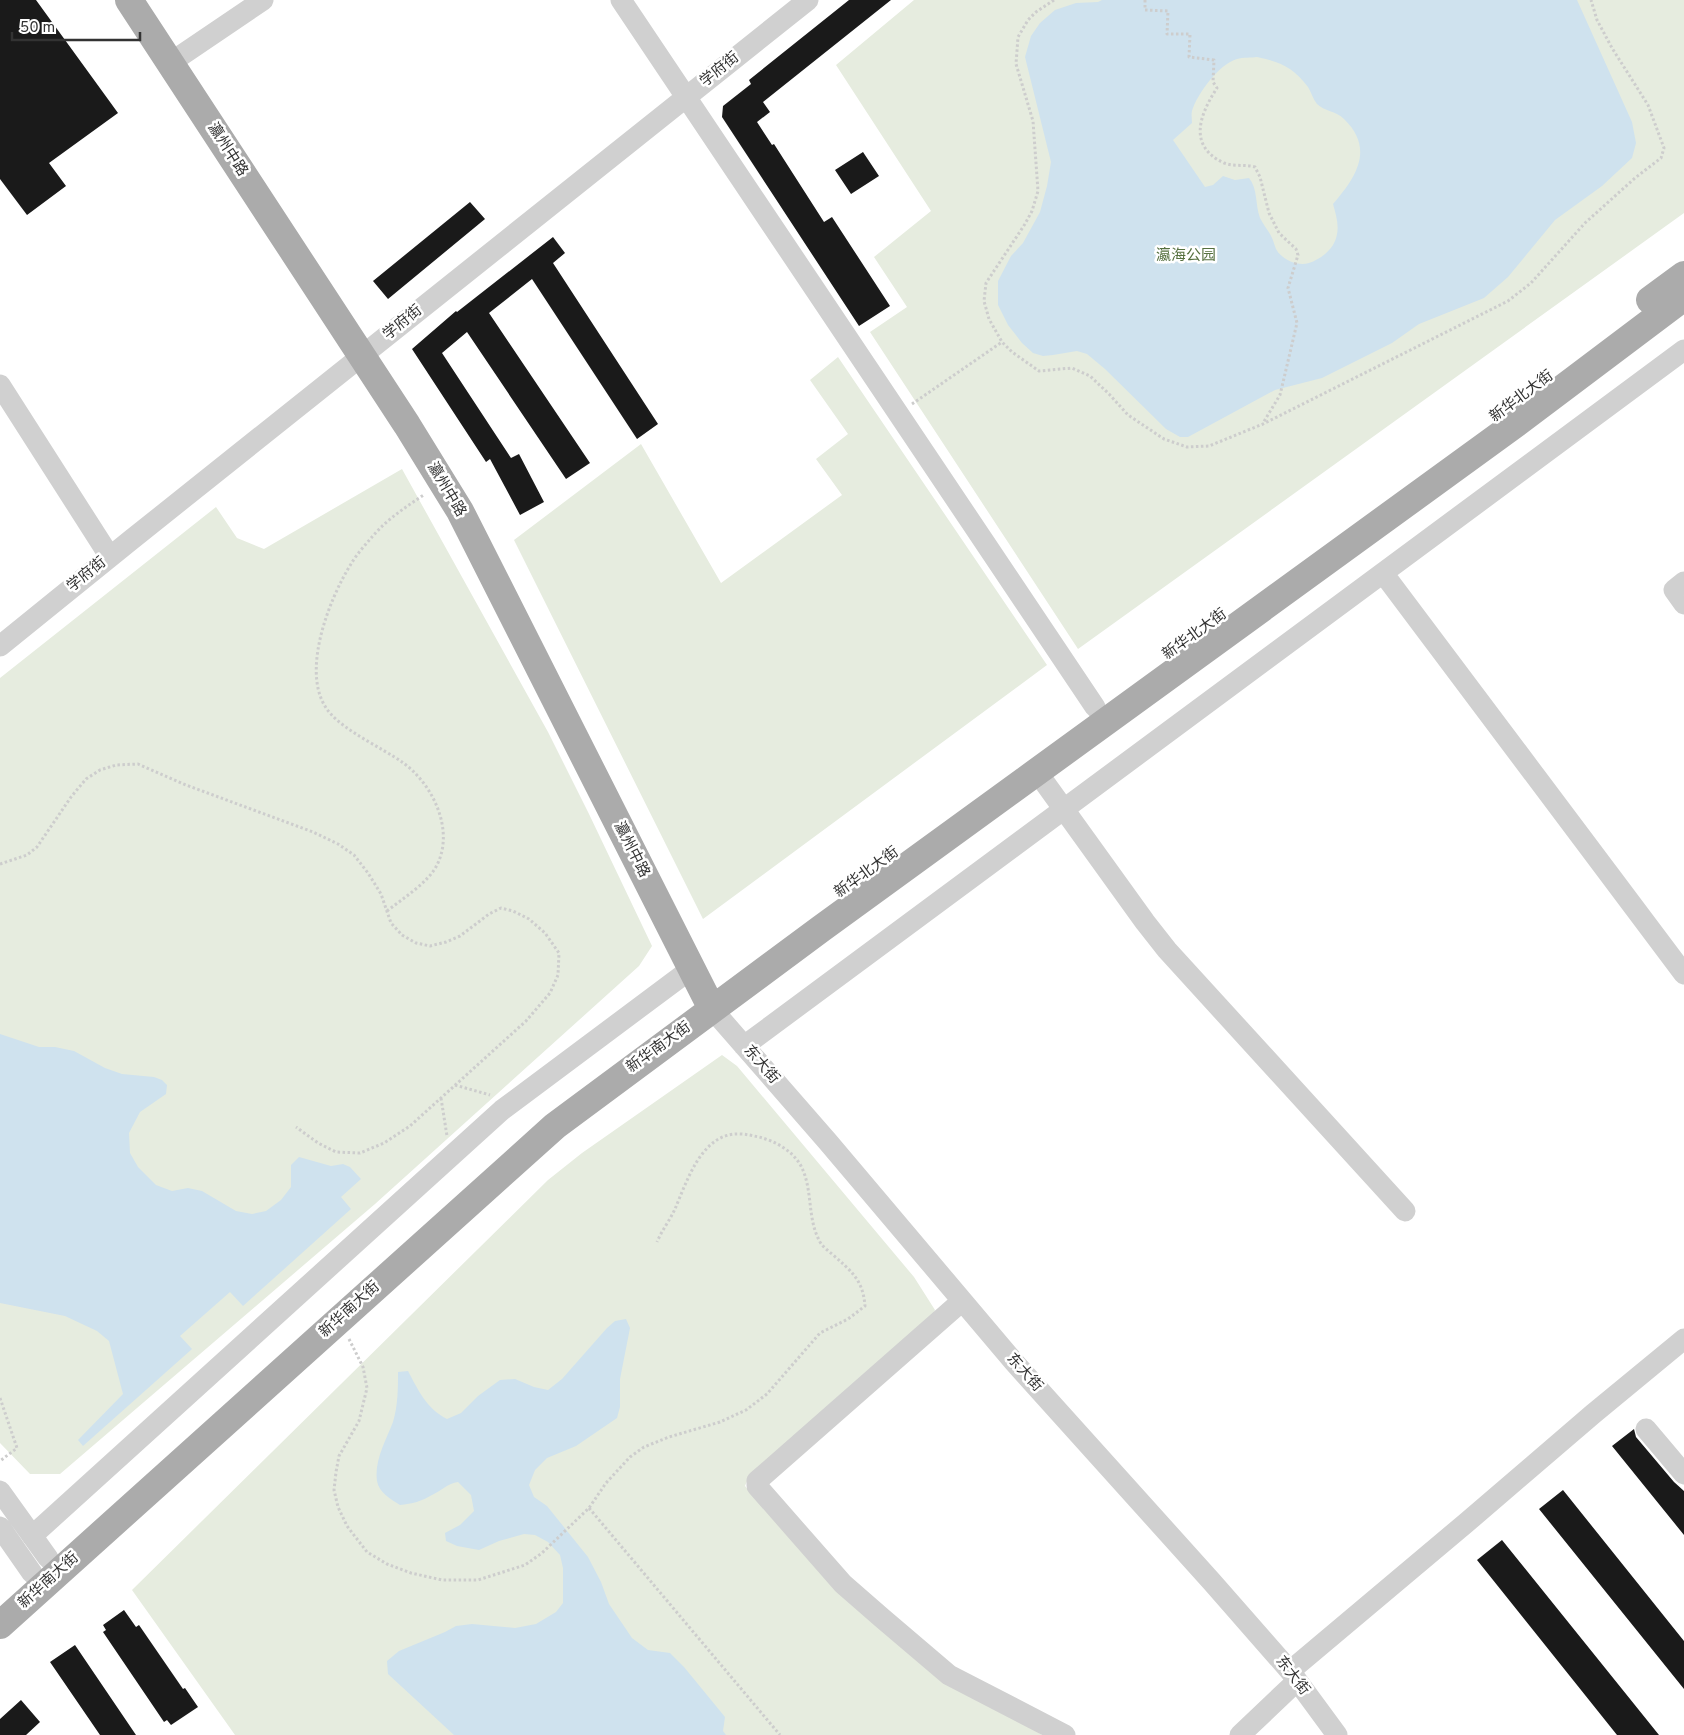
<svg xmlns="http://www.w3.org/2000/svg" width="1684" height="1735" font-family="Overpass,'Noto Sans SC',sans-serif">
  <rect width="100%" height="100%" fill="#fff"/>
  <path fill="#e6ecdf" d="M914,0h770v213l-606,436 -208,-317 37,-25 -33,-50 57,-46 -95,-146z
    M838,357l209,308 -344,254 -189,-379 127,-96 80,139 121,-88 -26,-36 32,-25 -38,-54z
    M402,469l146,263 41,82 63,132 -13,20 -264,238 -315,270h-30l-30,-31v-765l216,-171 21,31 27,11z
    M722,1055l15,11 177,211 21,33 -3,8 -184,161 -3,7 121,131 176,118h-807l-103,-145 416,-410 34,-27z"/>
  <path fill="#cfe2ee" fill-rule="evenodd" d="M1102,0h475l55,122 4,21 -4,15 -30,28 -47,34 -47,57 -24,21 -65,26 -27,19 -70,35 -47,12 -87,47h-8l-14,-8 -61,-60 -18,-15 -10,-3 -24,4 -10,1 -10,-3 -11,-10 -14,-18 -10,-20v-24l13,-25 12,-13 17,-31 7,-26 4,-24 -26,-105 6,-21 9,-13 15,-13 21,-7 22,-1zM1257,57c23,5 36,10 51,30 3,5 5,12 9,17 7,7 19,7 27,15 31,30 12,58 -11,85 4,14 8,27 0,41 -6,9 -15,15 -24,18 -11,4 -28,-4 -33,-14 -2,-5 -3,-10 -6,-15 -3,-5 -7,-10 -10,-16 -5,-14 -2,-29 -11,-40l-14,2 -12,-4 -10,9 -8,2 -32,-47 19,-17c0,-4 -1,-8 0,-12 5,-17 27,-47 45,-52 6,-2 14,-1 20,-2z
    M0,1034l39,13h16l19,4 31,17 17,6 32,3 8,3 5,5 -1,9 -26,18 -11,21 1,20 8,14 18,18 16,6 16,-3 14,3 34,20 16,3 14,-3 15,-11 10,-13v-22l8,-8 32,9 12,-2 7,3 11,12 -20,18 10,12 -108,97 -13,-14 -50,44 12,13 -109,97 -5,-6 45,-46 -14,-53 -12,-10 -32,-15 -65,-13z
    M626,1319l4,9 -10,51v28l-3,11 -41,28 -29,12 -12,12 -6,15 5,12 13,9 41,51 13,25 8,22 23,34 16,12 22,3 14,14 41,50 -2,14 3,4h-272l-66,-61 -1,-13 12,-10 46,-19 11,-6 16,-2 43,4 21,-4 20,-12 7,-9v-35l-3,-13 -12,-13 -13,-7 -11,-1 -25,7 -20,9 -22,-4 -11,-5 -1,-8 15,-8 14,-14 -3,-16 -13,-13c-10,1 -17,9 -26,13 -10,6 -20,9 -32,10 -9,-6 -21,-12 -23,-24 -3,-20 9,-41 16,-59 5,-17 5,-33 5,-50l10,-1c10,19 19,38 39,48l14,-6 17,-17 22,-16 15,-1 19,8 14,3 14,-11 45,-51 8,-7z"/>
  <path fill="#1a1a1a" d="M0,0h36l82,113 -69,50 17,23 -39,29 -27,-36z
    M849,0h42l-128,102 7,10 -13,10 15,23 2,-1 50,78 8,-5 58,89 -31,20 -137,-209 1,-11 28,-22 -2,-4z
    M863,152l16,24 -28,18 -16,-24z
    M470,202l15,17 -97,80 -15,-18z
    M553,237l12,16 -12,10 105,161 -21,15 -105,-160 -43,34 101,150 -24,16 -99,-147 -25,21 69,105 8,-4 25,48 -24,13 -30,-56 -4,3 -74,-113 44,-38 1,1z
    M1634,1429l2,8 38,45 10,9v44l-72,-89z
    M1563,1490l121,151v48l-145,-180z
    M1502,1540l157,195h-42l-140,-175z
    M124,1610l12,17 3,-2 44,64 2,-1 13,19 -27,18 -4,-5 -3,2 -61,-90 3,-2 -3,-5z
    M75,1645l61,90h-36l-50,-73z
    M21,1700l19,22 -14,13h-26v-16z"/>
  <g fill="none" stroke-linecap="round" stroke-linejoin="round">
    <path stroke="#cdcdcd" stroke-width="3" stroke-dasharray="2.5 2.5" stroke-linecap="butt" d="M1054,0l-18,12 -8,8 -10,17 -2,27 17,57 5,70 -6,20 -7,13 -39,59 -2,18 5,18 13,23 10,10 27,19 33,-3 18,8 19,18 19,21 36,24 23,8 22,-1 54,-22 245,-123 23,-18 54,-60 50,-45 26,-20 3,-10 -16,-43 -36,-57 -15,-28 -6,-20
      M1145,0v10l23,1 -1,23h23l-1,23 25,3 -1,22 4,6c-17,26 -30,58 7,75 10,4 20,1 31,4l5,10 9,36 10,20 17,16 2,6 -10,33 9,35 -17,72 -17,28
      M912,404l90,-62
      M0,864l27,-9 10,-8 34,-50 15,-18 14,-9 16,-5 22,-1 48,21 127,47 25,12 16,11 14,18 13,21 10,29 11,12 14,8 14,3 16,-4 14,-6 29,-22 12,-6 12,3 16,8 16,14 14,20 -1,22 -8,18 -24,28 -116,105 -26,17 -24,10 -24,-1 -18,-9 -22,-16
      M387,911c15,-12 41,-28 50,-46 18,-36 -5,-82 -35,-103 -20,-14 -57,-31 -72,-49 -32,-36 -1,-114 21,-149 6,-10 14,-19 21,-27 15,-18 34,-30 53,-43
      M455,1085l35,10
      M441,1098l6,38
      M349,1339l14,28 4,21 -8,33 -20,35 -3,16 -2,18 4,17 9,19 20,26 20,12 24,9 31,7h36l47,-15 17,-12 47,-45 17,-25 24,-26 14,-10 25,-10 51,-15 26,-12 21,-16 53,-61 28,-14 17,-13c-2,-27 -15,-36 -33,-52 -5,-4 -11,-9 -13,-14 -12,-23 -6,-51 -18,-74 -8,-15 -26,-25 -42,-29 -6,-1 -12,-3 -19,-3 -38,-2 -53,47 -65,75 -5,11 -13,21 -18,33
      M0,1398l17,50 -17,13
      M589,1508l191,227"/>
    <path stroke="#d0d0d0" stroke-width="21" d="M621,0l474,707
      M170,63l93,-63
      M0,385l110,172
      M1383,573l301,401
      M1684,582l-10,8 10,14
      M0,646l131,-106 677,-540
      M1037,772l108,150 22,28 238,261
      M712,1009l116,133 186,220 198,220 78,89 47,64
      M744,1046l940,-696
      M962,1301l-205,180v5l86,98 39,34 67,57 116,60
      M1646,1429l38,45
      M0,1491l48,67
      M0,1527l32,46
      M32,1536l470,-426 189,-141
      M1290,1671l176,-148 127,-109 91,-75
      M1240,1735l57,-54"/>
    <path stroke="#ababab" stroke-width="28" d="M129,0l278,425 53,86 252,498
      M1650,300l34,-25
      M0,1625l555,-499 267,-198 696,-506 166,-125"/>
  </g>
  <g text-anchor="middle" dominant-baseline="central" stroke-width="5" stroke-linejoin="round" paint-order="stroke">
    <g font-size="15" fill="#333" stroke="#fff">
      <text transform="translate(720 70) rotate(-39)">学府街</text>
      <text transform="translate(227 150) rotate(57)">瀛州中路</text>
      <text transform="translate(403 323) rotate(-39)">学府街</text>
      <text transform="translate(1522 397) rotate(-37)">新华北大街</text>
      <text transform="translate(446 490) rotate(59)">瀛州中路</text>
      <text transform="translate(87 575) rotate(-39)">学府街</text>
      <text transform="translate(1195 635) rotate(-36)">新华北大街</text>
      <text transform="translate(631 850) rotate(63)">瀛州中路</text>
      <text transform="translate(867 873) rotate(-36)">新华北大街</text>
      <text transform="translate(659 1048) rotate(-36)">新华南大街</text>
      <text transform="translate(761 1065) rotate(49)">东大街</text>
      <text transform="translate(350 1310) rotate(-42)">新华南大街</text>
      <text transform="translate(1024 1373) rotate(48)">东大街</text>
      <text transform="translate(49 1581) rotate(-42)">新华南大街</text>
      <text transform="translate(1292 1676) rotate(52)">东大街</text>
    </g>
    <g font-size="15" fill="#56703f" stroke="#fff">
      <text x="1186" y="256">瀛海公园</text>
    </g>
  </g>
  <path d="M12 32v8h128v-8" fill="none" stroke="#333333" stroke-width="2.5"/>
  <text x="20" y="32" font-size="15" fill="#333333" stroke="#ffffff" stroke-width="4" paint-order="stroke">50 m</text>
</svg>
